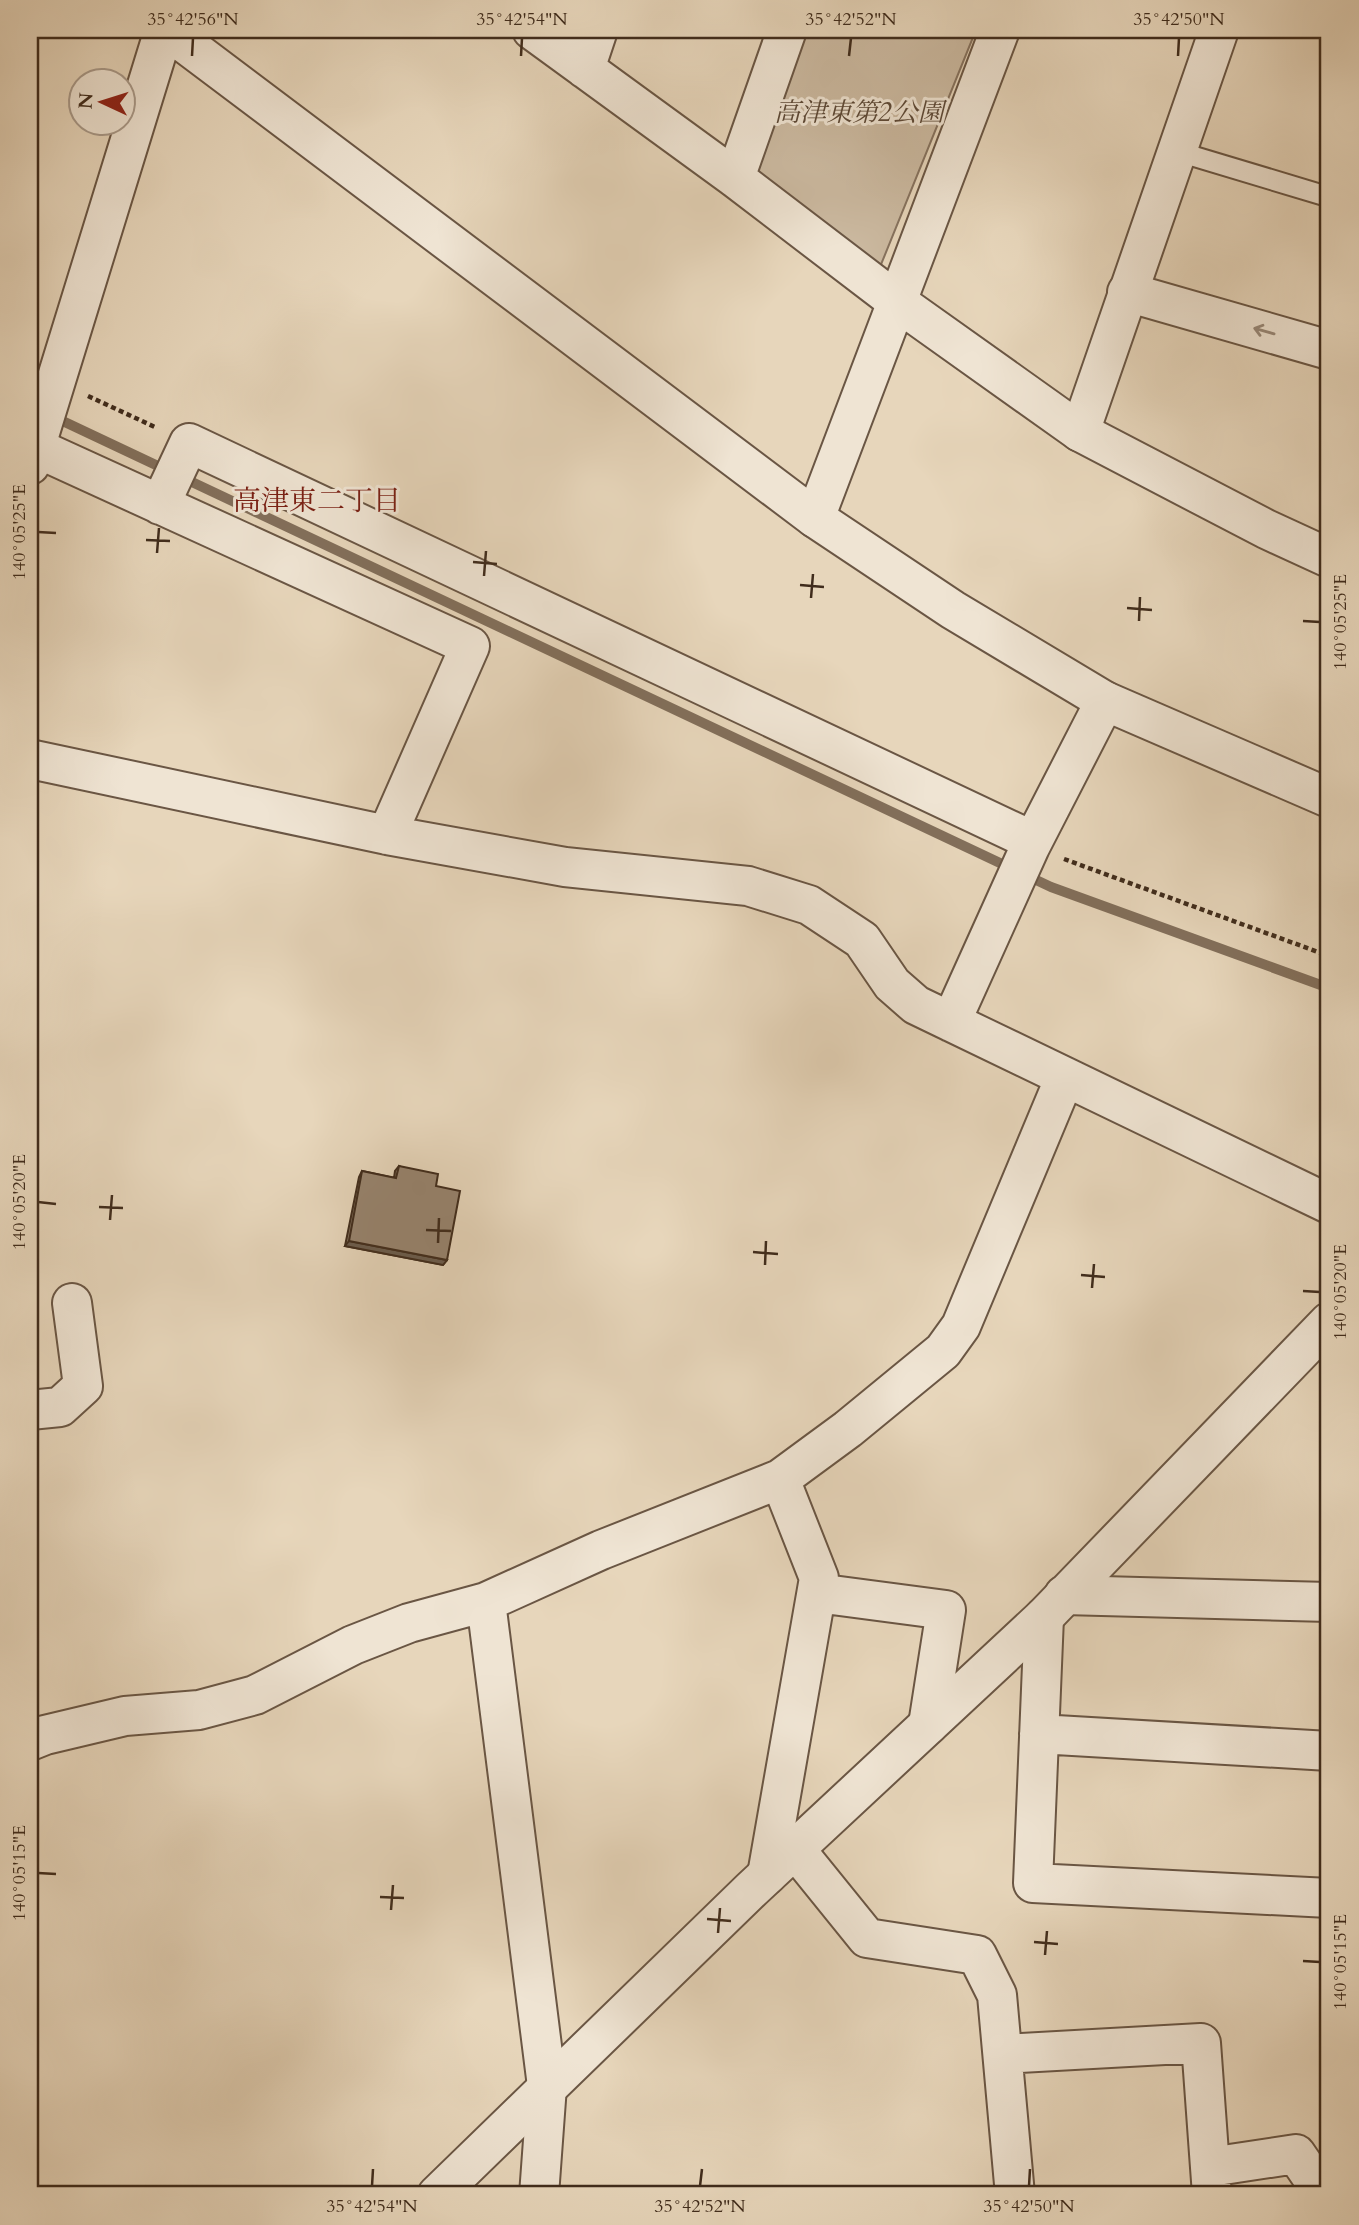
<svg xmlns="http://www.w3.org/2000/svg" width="1359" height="2225" font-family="Cardo,'Noto Serif JP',serif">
  <rect width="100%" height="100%" fill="#e7d6bb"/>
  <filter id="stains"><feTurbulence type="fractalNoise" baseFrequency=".00286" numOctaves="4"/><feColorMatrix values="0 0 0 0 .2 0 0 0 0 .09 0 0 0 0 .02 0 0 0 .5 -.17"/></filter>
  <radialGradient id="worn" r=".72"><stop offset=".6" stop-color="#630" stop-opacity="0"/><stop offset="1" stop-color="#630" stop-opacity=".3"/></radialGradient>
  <path fill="#cbb9a0" stroke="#86725e" stroke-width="2" d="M806,30h170l-96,237 -125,-93z"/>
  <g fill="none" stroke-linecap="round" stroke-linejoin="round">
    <path stroke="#826f5b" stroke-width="10" d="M52,416l999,471 278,101"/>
    <g stroke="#6a5644" stroke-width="23">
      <path id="service" d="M1176,151l153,46"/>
    </g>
    <g stroke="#6a5644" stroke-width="42">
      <path id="minor" d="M532,30l203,148 161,123 184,131 186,97 63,29
        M585,69l13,-39
        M735,178l52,-148
        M1127,292l202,58
        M30,445l440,201 -83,189
        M160,505l29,-62 844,398
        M815,518l185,-488
        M30,759l357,76 178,32 183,19 61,19 53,35 30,44 24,21 413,199
        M951,1022l79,-175 75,-146
        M30,1410l30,-3 23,-21 -11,-83
        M817,1593l129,17 -18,115
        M1064,1595l265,7
        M486,1602l61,484 -8,109
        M1044,1617l-11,266 296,15
        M1039,1734l290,17
        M30,1741l15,-6 80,-19 74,-6 56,-15 98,-50 56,-22 77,-21 115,-52 179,-71 68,-50 95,-78 18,-25 104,-249
        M795,1849l72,89 110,17 20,40 18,200
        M767,1875l52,-297 -39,-99
        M1003,2054l198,-11 11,152
        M1210,2167l86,-13 28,41"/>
    </g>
    <g stroke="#6a5644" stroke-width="42">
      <path id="tertiary" d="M167,30l648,488 138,92 152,91 224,97
        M1080,432l139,-402
        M30,465l134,-435
        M437,2195l315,-306 292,-272 285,-295"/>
    </g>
    <path stroke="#402c1c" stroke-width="4.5" stroke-dasharray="5 3.5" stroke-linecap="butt" d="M88,396l69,32
      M1064,859l265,97"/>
    <use href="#service" stroke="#efe4d3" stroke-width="19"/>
    <use href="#minor" stroke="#efe4d3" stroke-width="38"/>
    <use href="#tertiary" stroke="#efe4d3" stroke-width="38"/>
  </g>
  <path fill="#82725f" stroke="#402c1c" stroke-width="2" d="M399,1166l37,20 11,74 -4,5 -98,-19 14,-69 3,-6 32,7 1,-7z"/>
  <path fill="#6a5c4e" stroke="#402c1c" stroke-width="2" d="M349,1241l98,19 -4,5 -98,-19z"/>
  <path fill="#97846f" stroke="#402c1c" stroke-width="2" d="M399,1166l39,8 -2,12 24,5 -13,69 -98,-19 13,-70 34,7z"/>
  <defs><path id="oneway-shaft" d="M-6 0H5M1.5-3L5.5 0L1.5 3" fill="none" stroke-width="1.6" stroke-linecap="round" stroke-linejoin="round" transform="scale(1.75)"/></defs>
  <use stroke="#988878" href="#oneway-shaft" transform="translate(1264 331) rotate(-164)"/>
  <path fill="none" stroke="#402c1c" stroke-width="2.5" d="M192,56l1,-18M521,56l1,-18M849,56l2,-18M1178,56l1,-18M38,532l18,1M146,540l24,1M157,553l2,-25M473,562l24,2M484,576l2,-25M800,585l24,2M811,598l2,-24M1127,608l25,2M1139,621l1,-24M1303,621l17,1M38,1202l18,2M99,1207l24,1M110,1220l2,-25M426,1230l25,1M438,1243l1,-25M753,1252l25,2M765,1265l1,-24M1081,1275l24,2M1092,1288l2,-24M1303,1291l17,1M38,1873l18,1M380,1897l24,1M391,1910l2,-25M707,1919l24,2M718,1933l2,-25M1034,1942l24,2M1045,1955l2,-24M1303,1961l17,1M372,2186l1,-17M700,2186l2,-17M1029,2186l1,-17"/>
  <g text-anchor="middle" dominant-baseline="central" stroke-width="6" stroke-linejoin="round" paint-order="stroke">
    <g font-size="26" font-style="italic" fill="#5c4836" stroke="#efe4d3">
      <text x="859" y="112">高津東第2公園</text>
    </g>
    <g font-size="28" fill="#7a1f14" stroke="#efe4d3">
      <text x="317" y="501">高津東二丁目</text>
    </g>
  </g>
  <rect width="1359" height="2225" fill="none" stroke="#e7d6bb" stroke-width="77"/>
  <g transform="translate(102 102) rotate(274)"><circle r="33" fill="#efe4d3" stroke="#a99a8a" stroke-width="2"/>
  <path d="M0-5L12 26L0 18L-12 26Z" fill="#8f2418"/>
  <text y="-10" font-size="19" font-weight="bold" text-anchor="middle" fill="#402c1c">N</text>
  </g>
  <rect x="38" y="38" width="1282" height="2148" fill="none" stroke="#402c1c" stroke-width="2.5"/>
  <g font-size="18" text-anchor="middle" fill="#402c1c">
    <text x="193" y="25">35°42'56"N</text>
    <text x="522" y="25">35°42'54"N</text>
    <text x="851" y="25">35°42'52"N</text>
    <text x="1179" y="25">35°42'50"N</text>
    <text transform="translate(19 532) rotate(-90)" y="6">140°05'25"E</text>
    <text transform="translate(1340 622) rotate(-90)" y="6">140°05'25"E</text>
    <text transform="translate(19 1202) rotate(-90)" y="6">140°05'20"E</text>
    <text transform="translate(1340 1292) rotate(-90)" y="6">140°05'20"E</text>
    <text transform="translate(19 1873) rotate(-90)" y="6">140°05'15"E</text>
    <text transform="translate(1340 1962) rotate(-90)" y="6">140°05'15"E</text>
    <text x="372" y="2212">35°42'54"N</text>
    <text x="700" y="2212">35°42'52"N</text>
    <text x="1029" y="2212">35°42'50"N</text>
  </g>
  <rect width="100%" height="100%" filter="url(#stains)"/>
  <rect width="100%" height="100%" fill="url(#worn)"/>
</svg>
